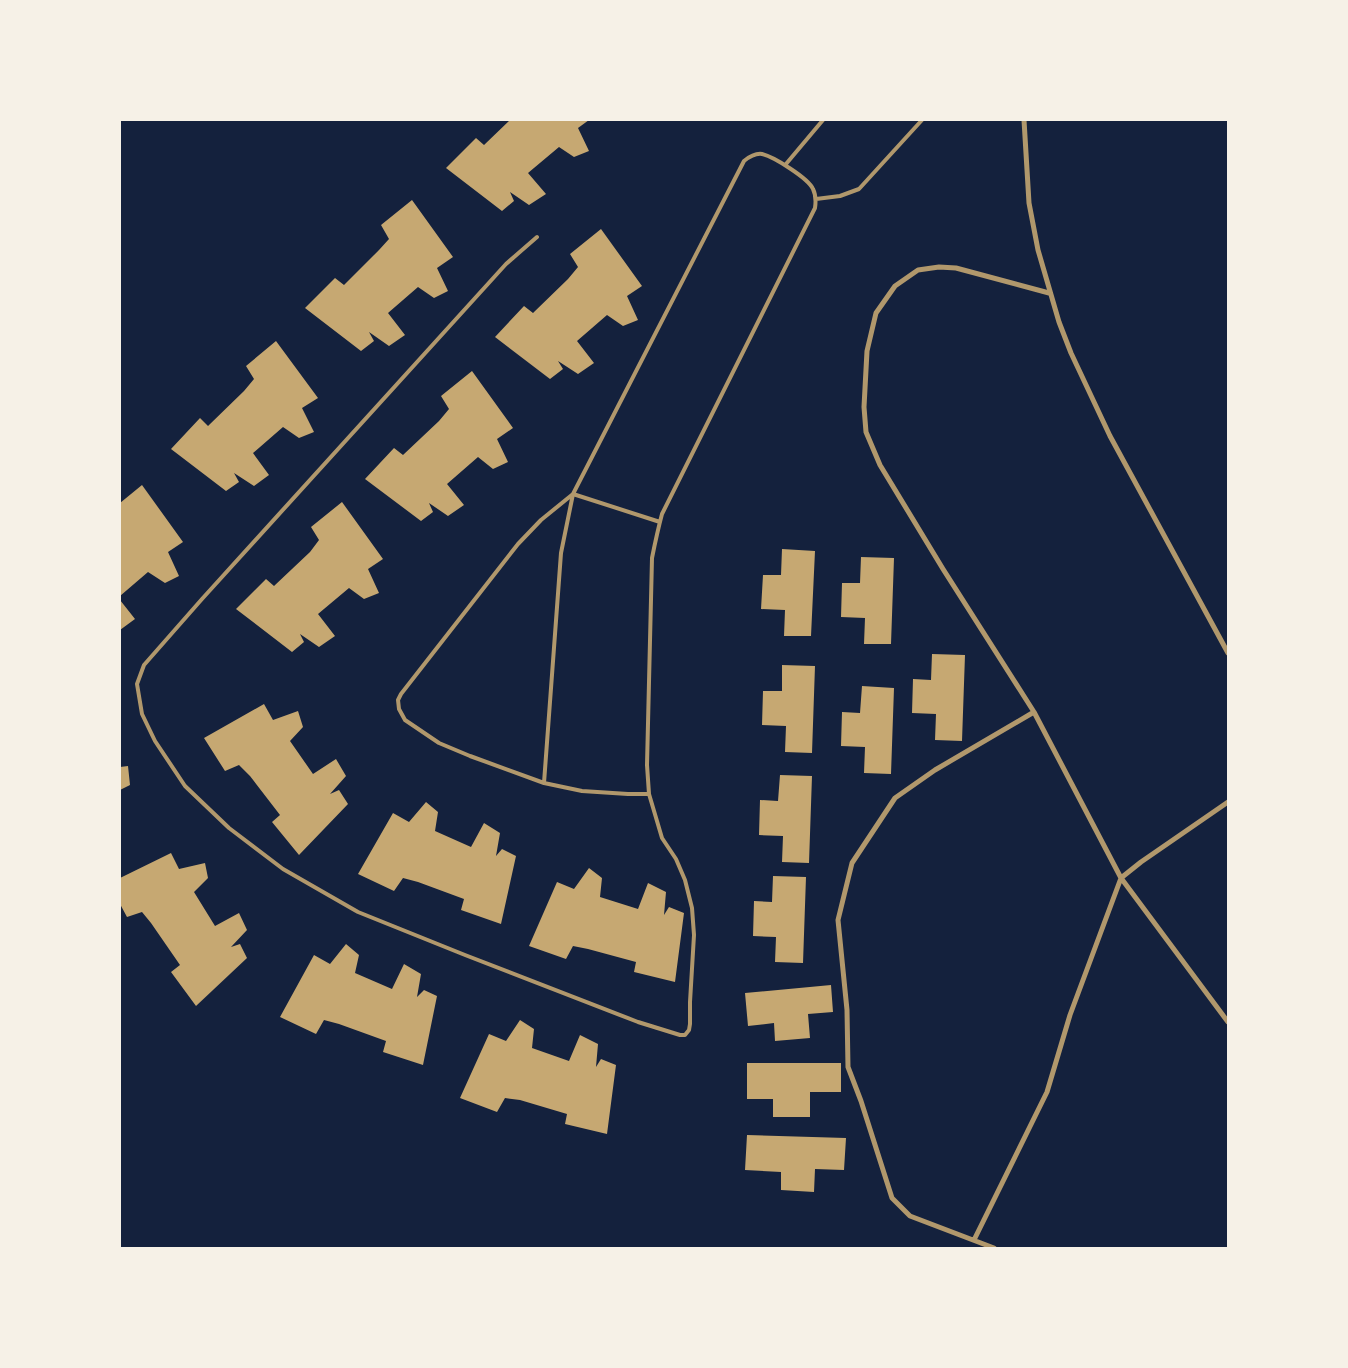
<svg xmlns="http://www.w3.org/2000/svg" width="1348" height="1368" font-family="'Nunito Sans',sans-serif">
  <rect width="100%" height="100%" fill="#14213d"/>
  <path fill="#c6a872" d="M510,120h79l-11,8 11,23 -15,6 -15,-10 -31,26 18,21 -17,11 -19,-13 4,9 -12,10 -56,-43 30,-30 8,7z
    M412,200l41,57 -16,11 11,23 -14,7 -16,-11 -30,26 17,22 -16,11 -20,-14 5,9 -13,10 -56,-43 30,-30 9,7 35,-35 10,-11 -8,-14z
    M601,229l41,57 -15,10 11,24 -15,6 -16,-11 -30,26 17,22 -16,11 -20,-13 5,8 -13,10 -55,-42 29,-31 9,7 35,-34 10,-12 -8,-13z
    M276,341l42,57 -16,10 12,24 -15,6 -16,-11 -30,26 16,22 -15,11 -20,-13 5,9 -13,9 -55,-42 29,-31 8,8 36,-35 10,-12 -8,-13z
    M472,371l41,57 -16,11 11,23 -15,7 -15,-12 -31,27 17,21 -16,11 -19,-13 4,9 -12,9 -56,-42 29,-31 9,7 36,-34 10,-12 -8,-13z
    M142,485l41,57 -15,10 11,24 -14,7 -17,-11 -28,24v-93z
    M342,502l41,57 -15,10 11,24 -15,6 -15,-11 -31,26 17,22 -16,11 -19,-13 4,8 -12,10 -56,-43 30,-30 8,7 36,-34 9,-12 -8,-13z
    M782,549l33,2 -4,85h-27l1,-26 -24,-1 2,-34h18z
    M861,557l33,1 -3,86h-27l1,-26 -24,-1 1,-34h18z
    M120,600l15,19 -15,11z
    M932,654l33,1 -3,86 -27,-1 1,-26 -24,-1 1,-34 18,1z
    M782,665l33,1 -3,87 -27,-1 1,-26 -24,-1 1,-34h19z
    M862,686l32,2 -3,86 -27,-1 1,-26 -24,-1 1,-34 18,1z
    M264,704l9,16 25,-9 5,16 -13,14 23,33 23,-15 10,17 -16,18 9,-4 9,14 -49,51 -27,-33 8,-7 -30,-39 -11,-11 -14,6 -21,-33z
    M128,766l2,19 -10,5v-23z
    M780,775l32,1 -3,87 -27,-1 1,-26 -24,-1 1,-35 18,1z
    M426,802l12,10 -3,19 36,16 13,-24 16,10 -4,23 6,-7 14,7 -15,68 -40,-14 3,-11 -46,-17 -15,-4 -9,13 -36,-17 35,-61 16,9z
    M171,853l8,16 26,-6 3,15 -14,14 21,34 24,-13 8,17 -16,17 9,-3 7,14 -51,48 -25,-34 9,-7 -29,-42 -9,-11 -15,5 -7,-13v-26z
    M589,868l13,10 -2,19 38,12 10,-26 18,9 -2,23 5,-8 15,6 -9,69 -41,-10 2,-10 -48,-13 -15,-3 -7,13 -37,-13 28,-64 17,7z
    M773,876l33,1 -3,86 -28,-1 1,-25 -23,-1 1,-35 18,1z
    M346,944l13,11 -4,18 37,16 12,-25 17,10 -4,23 7,-7 13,6 -14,69 -40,-13 3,-11 -47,-17 -15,-4 -8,14 -36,-17 34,-62 16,9z
    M831,985l2,27 -25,2 2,24 -35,3 -1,-18 -26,3 -3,-33z
    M520,1020l14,9 -2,19 37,13 11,-26 18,9 -2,23 5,-8 15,6 -9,69 -42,-10 2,-10 -47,-14 -15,-2 -8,14 -37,-14 29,-64 17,7z
    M747,1063h94v29h-31v25h-37v-18h-26z
    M747,1135l99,3 -2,32 -29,-1 -1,23 -33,-2v-18l-36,-2z"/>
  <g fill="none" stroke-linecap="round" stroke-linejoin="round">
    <path stroke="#b1986c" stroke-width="4" d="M786,164l37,-44
      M816,199l24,-3 19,-7 63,-69
      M537,237l-31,27 -304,335 -58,66 -7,19 5,30 13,27 30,45 44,42 54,41 75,43 107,43 173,67 42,13h5l4,-5 1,-6v-22l4,-67 -2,-27 -7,-28 -9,-21 -14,-21 -13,-44
      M544,783l17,-230 12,-59 171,-333c5,-4 11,-8 18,-7 12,3 46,24 51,35 3,6 3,12 2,19l-153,306c-4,15 -7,29 -10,44l-5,207 2,29h-21l-46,-3 -38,-8 -74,-27 -31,-13 -34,-23 -6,-11 -1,-9 3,-6 117,-150 23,-24 32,-26 87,28"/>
    <path stroke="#b1986c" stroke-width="5" d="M1024,120l5,83 9,47 21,72 12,31 39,83 118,217
      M1049,293l-93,-25 -17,-1 -21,3 -23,16 -19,27 -9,38 -3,56 2,25 14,33 63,104 91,143 87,166 107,144
      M974,1240l73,-148 23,-77 51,-137 20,-16 87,-60
      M994,1248l-84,-32 -18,-18 -31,-97 -13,-34 -1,-57 -9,-90 14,-57 43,-65 40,-28 99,-58"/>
  </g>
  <rect width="1348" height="1368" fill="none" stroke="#f6f1e7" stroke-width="242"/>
</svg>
